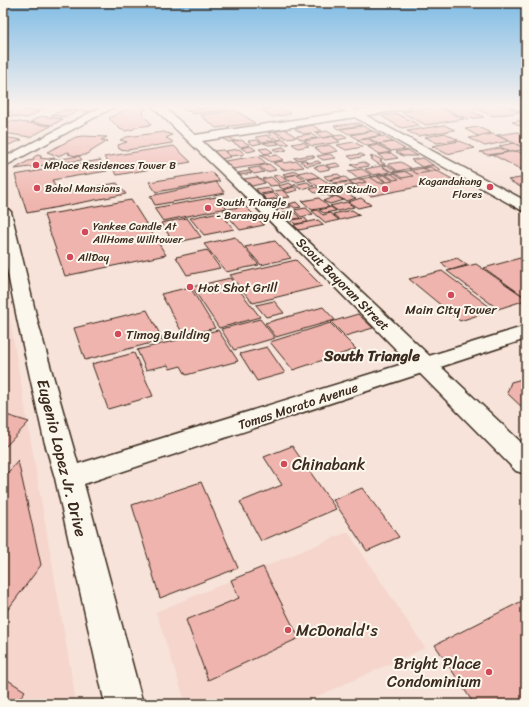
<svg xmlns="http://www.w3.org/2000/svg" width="529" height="707" font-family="Sriracha,sans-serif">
  <rect width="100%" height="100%" fill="#f7e3d9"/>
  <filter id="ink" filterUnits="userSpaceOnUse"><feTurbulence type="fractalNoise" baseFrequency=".025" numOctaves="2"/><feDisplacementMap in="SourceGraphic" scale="8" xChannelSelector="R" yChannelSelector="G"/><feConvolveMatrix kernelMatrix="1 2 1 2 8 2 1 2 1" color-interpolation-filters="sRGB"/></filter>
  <g filter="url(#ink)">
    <path fill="#f5d5cc" d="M3,281l72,415 2,8h-74z
      M348,532l77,116 -125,56h-114l-30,-92z"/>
    <path fill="#efb4ad" stroke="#3b2a1e" d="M25,106h23l-9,5 -20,-2z
      M68,106h27l6,1 -11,5 -28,-3z
      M133,106l12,1 2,2 -4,2 1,5 6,6 1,3 -15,2 -2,2 -9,2 -5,-2 -11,-11z
      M179,106h28l2,1 -23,4z
      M221,106l6,3 -34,5 -4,-3z
      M252,106h23l1,1 -19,2z
      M460,106l24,11 -17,2 -26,-12z
      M469,106h37l14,6 -27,4z
      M438,107l26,12 -38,6 -25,-13z
      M281,108l10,6 -19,3 -10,-7z
      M15,109l24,3 -12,6 -24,-3z
      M63,110l15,1 -12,6 -15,-2z
      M236,110l19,13 -39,5 -16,-13z
      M397,114l22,11 -17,3 -21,-12z
      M41,116l22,3 -11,6 -22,-3z
      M526,119v7l-3,1 -11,-5z
      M11,121l40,5 -21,11 -27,-4v-9z
      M358,123l4,2 -24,4 -4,-3z
      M312,125l10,6 -18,3 -9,-5z
      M444,125l11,5 -37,6 -11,-5z
      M363,126l9,5 -23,3 -9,-5z
      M478,127l13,6 -13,3 -13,-7z
      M285,129l11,8 -10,1 -11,-7z
      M327,131l8,5 -12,2 -7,-5z
      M373,131l8,4 -22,5 -8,-5z
      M164,132l8,3 -6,3 6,3v2l-45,7 -8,-1 -1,-4 9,-3 -7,-2 6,-3z
      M275,132l8,7 -6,1 -9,-7z
      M518,132l8,5v12l-29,-14z
      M445,133l13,7 -21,3 -12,-6z
      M311,134l6,4 -15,2 -6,-4z
      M493,134l16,7 -24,5 -16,-8z
      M267,135l7,5 -12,2 -6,-5z
      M342,135l5,3 -9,2 -5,-4z
      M83,136l24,1 -6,3 7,1 -23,14 -9,1 -8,-2 2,-1 -2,-1 -10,4 -11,-4 29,-15z
      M227,136l8,5 -6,1 -8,-4z
      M332,136l8,6 -28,4 -8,-5z
      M383,136l10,6 -15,2 -9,-6z
      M3,137l19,3 -19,7z
      M284,139l5,5 -7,1 -6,-4z
      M368,139l10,5 -11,2 -10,-6z
      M241,140l9,5 -9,2 -9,-5z
      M257,140l5,3 -9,2 -5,-4z
      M275,141l4,3 -10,1 -6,-2z
      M460,141l15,7 -28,6 -15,-8z
      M303,142l6,4 -11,2 -6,-4z
      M354,142l9,5 -17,3 -9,-5z
      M393,142l12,7 -14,2 -12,-7z
      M514,143l12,6 -15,3 -12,-6z
      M329,145l9,6 -15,3 -8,-6z
      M378,145l13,7 -11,2 -12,-7z
      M174,146l17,16 -74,13 -13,-18z
      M250,146l6,4 -8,2 -7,-4z
      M283,147l4,3 -10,2 -4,-3z
      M267,148l6,4 -8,2 -6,-5z
      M500,148l8,4 -20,3 -8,-3z
      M239,149l5,4 -2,2 -12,1 -5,-5z
      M223,150l8,7 -10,2 -7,-8z
      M408,150l10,6h-15l-7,-4z
      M516,151l10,4v17l-33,-17z
      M391,153l7,5 -13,2 -7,-5z
      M268,154l2,2 7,-1 6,5 -12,2 -11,-7z
      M330,154l6,4 -13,2 -6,-4z
      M361,154l4,2 -13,3 -4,-3z
      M37,155l5,1 -2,2 7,1 8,-1 -6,3 30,-5 3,4 -67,9 13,-8 6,-1 -1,-2z
      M311,155l4,2 -18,3 -3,-2z
      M258,156l9,8 -34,5 -8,-8z
      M374,156l8,4 -2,1 5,3 -5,1 -9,-6 2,-1 -3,-1z
      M423,158l10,7 -11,2 -11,-7z
      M100,160l7,11 -55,9 6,13 59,-10 9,11 -99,19 -12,-38z
      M305,160l3,3 10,-2 3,2 -14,3 -7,-5z
      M282,161l2,2 13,-2 7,6 -20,3 -11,-7z
      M363,162l6,4 -12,2 -6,-3z
      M401,162l10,6 -13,3 -10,-7z
      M336,163l5,3 -11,2 -4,-3z
      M269,164l7,6 -10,2 -7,-6z
      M324,165l6,4 -10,2 -6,-4z
      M387,165l9,6 -4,1 -10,-6z
      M433,165l8,5 -10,2 -8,-5z
      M381,166l9,6 -17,3 -8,-6z
      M258,167l6,5 -10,2 -6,-5z
      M421,167l8,5 -12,2 -8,-5z
      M430,167l24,13 -83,16 -22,-15z
      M362,169l9,6 -14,3 -9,-7z
      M249,171l3,2 -11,2 -3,-2z
      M296,171l3,3 -13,2 -3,-2z
      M307,171l6,2 6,4 -11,2 -10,-6z
      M404,171l9,5 -11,2 -9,-6z
      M211,172l9,9 -64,11 -7,-10z
      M390,173l9,6 -5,1 -9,-6z
      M297,174l9,6 -9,2 -3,-2 -5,1 -5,-4z
      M338,174l4,3 -14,3 -4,-4z
      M383,174l10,7 -6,1 -10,-7z
      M280,175l7,6 -7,2 -7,-7z
      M376,176l9,6 -6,1 -9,-6z
      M257,177l8,6 -13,3 -8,-7z
      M271,177l9,8 -10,1 -8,-7z
      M319,177l15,9 -12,3 -14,-9z
      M345,177l5,4 -16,2 -4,-3z
      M526,177v13l-18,-10z
      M361,179l5,3 -12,3 -5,-4z
      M216,182l9,11 -70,12 -5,-9z
      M307,182l7,4 -13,3 -7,-4z
      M348,182l5,3 -16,3 -5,-4z
      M289,183l5,3 -11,3 -5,-3z
      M268,187l5,5 -13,2 -4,-5z
      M294,187l4,3 -11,3 -4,-3z
      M317,187l5,4 -7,2 -5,-4z
      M335,188l4,3 -15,4 -5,-2z
      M282,190l8,7 -9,1 -7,-7z
      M339,191l4,1 13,6 -9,3 -12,-5 -4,1 -4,-2z
      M273,193l6,5 -12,2 -5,-5z
      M336,196l7,4 -13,4 -7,-3z
      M216,197l11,11 -64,13 -9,-13z
      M319,198l10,9 -17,3 -10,-9z
      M361,198l10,7 -13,3 -10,-6z
      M281,199l3,3 -11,2 -3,-3z
      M131,200l35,55 -101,21 -21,-61z
      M285,202l6,5 -13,2 -6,-4z
      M296,202l5,5 -6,1 -6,-4z
      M347,202l7,5 -16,4 -8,-5z
      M245,206l19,19 -24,5 -17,-20z
      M331,207l5,4 -12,2 -5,-3z
      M306,208l7,6 -12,3 -7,-7z
      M317,210l6,5 7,-2 9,7 -13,3 -14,-12z
      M352,210l8,5 -20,5 -7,-6z
      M293,211l7,7 -10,2 -8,-7z
      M219,212l15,17 -30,6 -14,-17z
      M187,218l14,19 -27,6 -13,-20z
      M305,218l3,4 -13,2 -4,-4z
      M318,220l6,5 -25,5 -5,-5z
      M235,237l24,28 -33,7 -22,-28z
      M275,241l16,17 -30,7 -16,-18z
      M207,250l13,18 -33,7 -11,-18z
      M457,258l10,7 -16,5 -10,-7z
      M520,258l6,4v36l-42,-30z
      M296,260l26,26 -69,17 -23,-28z
      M476,264l50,34v2l-28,9 -51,-38z
      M442,271l52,39 -34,11 -51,-42z
      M230,278l30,39 -41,11 -27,-41z
      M190,287l25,41 -31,8 -23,-42z
      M274,301l10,12 -18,4 -10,-12z
      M323,307l12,13 -59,17 -11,-14z
      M147,310l16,30 -78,20 -11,-32z
      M358,314l15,14 -28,8 -14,-14z
      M260,319l15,19 -41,12 -13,-21z
      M330,323l26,26 -63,21 -23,-28z
      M218,330l20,31 -52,14 -5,-9 -11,3 -2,-4 -22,5 -9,-20z
      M267,347l18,26 -28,8 -17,-27z
      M134,353l19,43 -45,13 -16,-45z
      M526,378v33l-19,-18 4,-11z
      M3,414l26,8 -26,27z
      M292,446l44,63 -75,32 -21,-39 42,-17 -18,-28z
      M18,461l23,104 -38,51v-138z
      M201,482l37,86 -78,30 -28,-93z
      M362,488l37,49 -32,14 -34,-51z
      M263,567l36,71 -91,42 -22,-60 53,-22 -8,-18z
      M526,599v100l-8,5h-44l-39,-59z
      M3,677l22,14 -9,13h-13z"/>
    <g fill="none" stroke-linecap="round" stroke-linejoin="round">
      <g stroke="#3b2a1e" stroke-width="3">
        <path id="street" d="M152,106h11l32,29 191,-29h26l-5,3 -205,32 324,306v27l-10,-3 -269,-273z
          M512,106h14v6l-13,-4z"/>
      </g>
      <g stroke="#3b2a1e" stroke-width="3">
        <path id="secondary" d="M103,106h13l-113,61v-9z
          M335,106h13l178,95v11l-5,-2z
          M3,207l5,2 3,3 27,111 40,141 448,-138v13l-442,145 59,220h-38l-50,-226 -11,-38 -26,-117 -15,-73z"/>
      </g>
      <use href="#street" fill="#fbf7ec" fill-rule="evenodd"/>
      <use href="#secondary" fill="#fbf7ec" fill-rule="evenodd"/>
    </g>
  </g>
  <linearGradient id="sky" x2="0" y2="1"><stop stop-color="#7fbce5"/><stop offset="0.52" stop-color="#fbf2ee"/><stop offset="1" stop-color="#fbf2ee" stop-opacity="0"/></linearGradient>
  <rect width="529" height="205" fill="url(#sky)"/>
  <g fill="#d1495b" stroke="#fbf7ec" stroke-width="1.5">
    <circle cx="36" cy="165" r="4"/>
    <circle cx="490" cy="187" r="4"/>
    <circle cx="37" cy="188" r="4"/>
    <circle cx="385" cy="189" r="4"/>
    <circle cx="208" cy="208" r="4"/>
    <circle cx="85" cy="232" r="4"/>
    <circle cx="70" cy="257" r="4"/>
    <circle cx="190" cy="287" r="4"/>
    <circle cx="451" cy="295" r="4"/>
    <circle cx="118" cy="334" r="4"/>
    <circle cx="284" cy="464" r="4"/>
    <circle cx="288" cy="630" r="4"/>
    <circle cx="489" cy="672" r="4"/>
  </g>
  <g text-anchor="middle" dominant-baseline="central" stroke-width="4" stroke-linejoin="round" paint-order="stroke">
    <g font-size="11" fill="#3b2a1e" stroke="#fbf7ec" text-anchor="start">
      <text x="44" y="165">MPlace Residences Tower B</text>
      <text x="482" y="181" text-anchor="end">Kagandahang<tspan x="482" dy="13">Flores</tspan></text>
      <text x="45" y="188">Bohol Mansions</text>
      <text x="377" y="189" text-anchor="end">ZERØ Studio</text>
      <text x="216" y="202">South Triangle<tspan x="216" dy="13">- Barangay Hall</tspan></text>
      <text x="93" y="226">Yankee Candle At<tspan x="93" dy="13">AllHome Willtower</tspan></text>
      <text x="78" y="257">AllDay</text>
    </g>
    <g font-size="13" fill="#3b2a1e" stroke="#fbf7ec">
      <text transform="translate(343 284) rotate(45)">Scout Bayoran Street</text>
      <text transform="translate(298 406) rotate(-18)">Tomas Morato Avenue</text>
    </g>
    <g font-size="13" fill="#3b2a1e" stroke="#fbf7ec" text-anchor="start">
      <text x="198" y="287">Hot Shot Grill</text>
      <text x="451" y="309" text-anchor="middle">Main City Tower</text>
      <text x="126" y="334">Timog Building</text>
    </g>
    <g font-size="15" font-weight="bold" fill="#3b2a1e" stroke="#fbf7ec">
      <text x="372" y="356">South Triangle</text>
    </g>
    <g font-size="16" fill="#3b2a1e" stroke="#fbf7ec">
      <text transform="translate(62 458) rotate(76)">Eugenio Lopez Jr. Drive</text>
    </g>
    <g font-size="16" fill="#3b2a1e" stroke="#fbf7ec" text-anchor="start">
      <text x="292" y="464">Chinabank</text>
      <text x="296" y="630">McDonald's</text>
      <text x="481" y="663" text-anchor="end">Bright Place<tspan x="481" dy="18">Condominium</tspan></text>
    </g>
  </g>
  <rect width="529" height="707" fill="none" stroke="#fbf7ec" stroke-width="16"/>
  <rect x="8" y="8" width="513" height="691" fill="none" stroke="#3b2a1e" stroke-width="1.5" filter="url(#ink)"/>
</svg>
